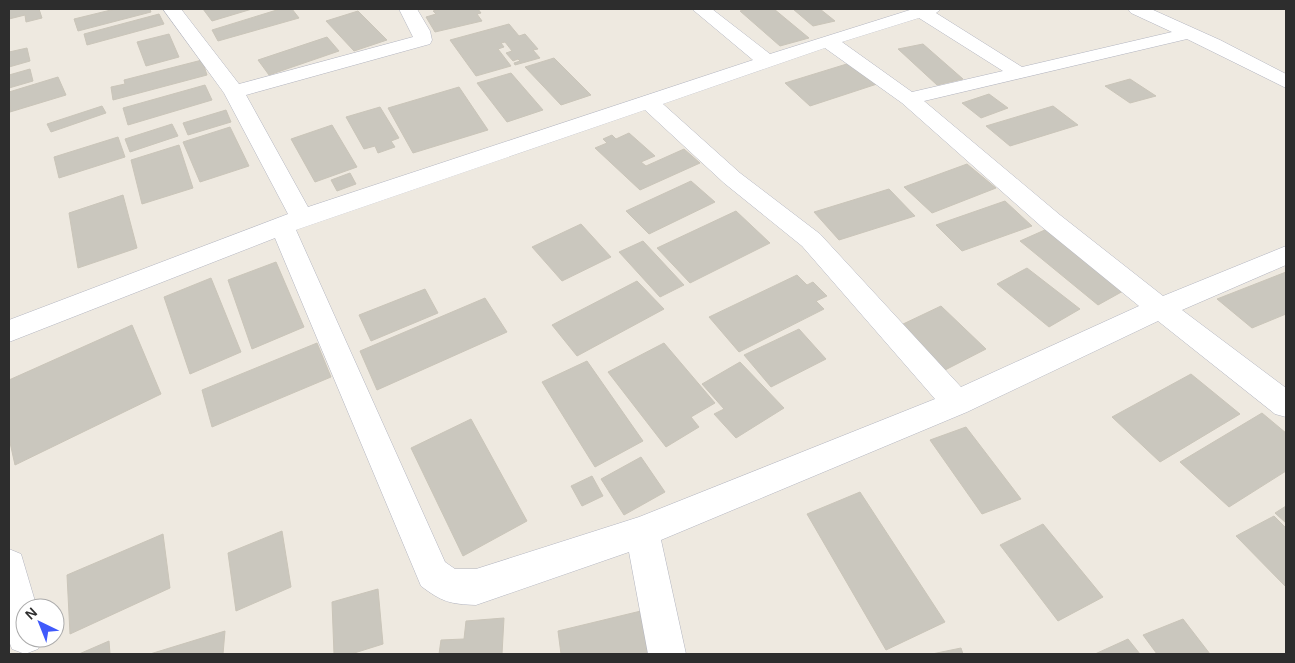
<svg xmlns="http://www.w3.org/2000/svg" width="1295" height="663" font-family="Arial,sans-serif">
  <rect width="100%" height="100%" fill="#eee9e0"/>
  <path fill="#cac7be" stroke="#cac5b9" d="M9,9h30l3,9 -16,4 -1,-7 -16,4z
    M115,9h35l1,3 -73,19 -4,-12z
    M203,9h49l-40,12z
    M280,9h12l7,9 -81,23 -6,-11z
    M441,9h37l3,4 -4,1 5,7 -47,11 -9,-15 10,-3 -3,-3z
    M749,9h25l35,29 -29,8 -40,-35z
    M793,9h27l15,12 -22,5z
    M358,11l29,29 -33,11 -28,-30z
    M159,14l5,10 -77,21 -3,-11z
    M509,24l10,12 6,-2 13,15 -5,1 7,8 -25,7 -1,-2 6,-2 -2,-2 -5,2 -7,-8 6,-2 -7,-9 -4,1 3,4 -6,2 13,17 -35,10 -26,-36z
    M169,34l10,23 -33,9 -9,-24z
    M327,37l12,14 -70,24 -11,-15z
    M923,44l40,35 -26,6 -39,-36z
    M27,48l3,13 -21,6v-15z
    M554,58l37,37 -30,10 -36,-38z
    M202,60l5,15 -94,25 -2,-13 14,-3 -1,-4z
    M850,63l27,21 -67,22 -25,-23z
    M30,69l3,12 -24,7v-13z
    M511,73l32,37 -36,12 -30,-39z
    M58,77l8,18 -56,17 -1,-20z
    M1130,79l26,17 -26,7 -25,-17z
    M205,85l7,15 -84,25 -5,-17z
    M459,87l29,43 -75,23 -25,-45z
    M989,94l19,14 -27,10 -19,-15z
    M102,106l4,7 -55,19 -4,-8z
    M1053,106l25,19 -68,21 -24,-20z
    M380,107l19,31 -8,3 4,6 -17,6 -3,-7 -11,3 -18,-32z
    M226,110l5,12 -43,13 -5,-12z
    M172,124l6,12 -48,16 -5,-13z
    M332,125l25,42 -42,15 -24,-43z
    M230,127l19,39 -49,16 -17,-40z
    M629,133l26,23 -14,6 5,4 38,-17 16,14 -60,27 -45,-42 12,-5 -4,-4 9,-4 4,4z
    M118,137l7,20 -66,21 -5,-21z
    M179,145l14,43 -51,16 -11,-44z
    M967,164l29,24 -64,25 -28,-26z
    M350,173l6,11 -19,7 -6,-11z
    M691,181l24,21 -66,32 -23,-23z
    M889,189l26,27 -76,24 -25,-28z
    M123,195l14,53 -59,20 -9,-55z
    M1005,201l27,25 -70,25 -26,-26z
    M736,211l34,32 -80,40 -33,-35z
    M581,224l30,33 -49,24 -30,-34z
    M1047,229l78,61 -27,15 -78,-64z
    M643,241l41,44 -24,12 -41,-45z
    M276,262l28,65 -52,22 -24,-69z
    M1027,268l53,41 -31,18 -52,-43z
    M1286,272v42l-34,14 -35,-29z
    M797,275l10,10 6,-3 14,14 -11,5 8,8 -85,43 -30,-35z
    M211,278l30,74 -51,22 -26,-77z
    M637,281l27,28 -87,47 -25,-31z
    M425,289l13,24 -67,28 -12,-26z
    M485,298l22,34 -130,58 -17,-39z
    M941,306l45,43 -41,21 -44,-45z
    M132,325l29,69 -146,71 -6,-27v-58z
    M799,329l27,30 -55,28 -27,-32z
    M317,343l14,34 -119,50 -10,-37z
    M664,343l51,60 -24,14 8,10 -33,20 -58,-75z
    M587,361l56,80 -48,26 -53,-85z
    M740,362l44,46 -48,30 -22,-24 10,-5 -22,-25z
    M1191,374l49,40 -80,48 -48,-45z
    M1262,413l24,20v38l-57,36 -49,-45z
    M471,419l56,102 -64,35 -52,-108z
    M966,427l55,72 -39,15 -52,-74z
    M641,457l24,35 -41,23 -23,-36z
    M592,476l11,20 -21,10 -11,-20z
    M860,492l85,130 -59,28 -79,-136z
    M1286,506v17l-11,-10z
    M1274,516l12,12v59l-50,-51z
    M1043,524l60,73 -45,24 -58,-76z
    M282,531l9,56 -55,24 -8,-58z
    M163,534l7,54 -100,46 -3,-59z
    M378,589l5,55 -32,10h-17l-2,-52z
    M645,610l10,44h-94l-3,-23z
    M504,618l-2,36h-63l2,-14 23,-1 2,-18z
    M1183,619l27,35h-53l-14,-19z
    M225,631l-2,23h-73z
    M1128,639l12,15h-45z
    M109,641l1,13h-31z
    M961,648l2,6h-31z"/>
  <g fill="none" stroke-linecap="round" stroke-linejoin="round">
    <g stroke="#b3b5c0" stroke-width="1">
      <path id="street" d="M163,9h18l58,75 174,-47 -14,-28h18l13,22 2,9 -2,4 -184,51 62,112 445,-147 -61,-51h20l58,45 143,-45h28l-5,4 86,54 150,-35 -41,-19 -3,-4h23l69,31 66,34v14l-99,-49 -263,62 136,114 103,81 123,-50v19l-104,45 104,78v29l-11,-3 -117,-93 -191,91 -306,128 25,114h-38l-19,-102 -153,53c-26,-1 -34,-3 -55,-19l-146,-348 -266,104v-22l279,-106 -64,-121zM919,18l84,53 -91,21 -70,-50zM825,48l77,55 140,124 97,79 -178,81 -141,-153 -80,-61 -77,-69zM645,110l79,73 78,63 133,153 -296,118 -163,52h-21l-10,-7 -149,-332z
        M9,549l12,5 16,54h-12v30h18l-5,11 -13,5 -13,-5 -3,-8z"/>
    </g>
    <use href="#street" fill="#fff" fill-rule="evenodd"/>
  </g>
  <rect width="1295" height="663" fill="none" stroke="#2d2d2d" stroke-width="20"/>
  <g transform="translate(40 623) rotate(317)"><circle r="24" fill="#ffffff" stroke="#ababab"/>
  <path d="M0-4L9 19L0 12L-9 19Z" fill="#405afb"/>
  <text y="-8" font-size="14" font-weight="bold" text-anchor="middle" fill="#2d2d2d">N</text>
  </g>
</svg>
